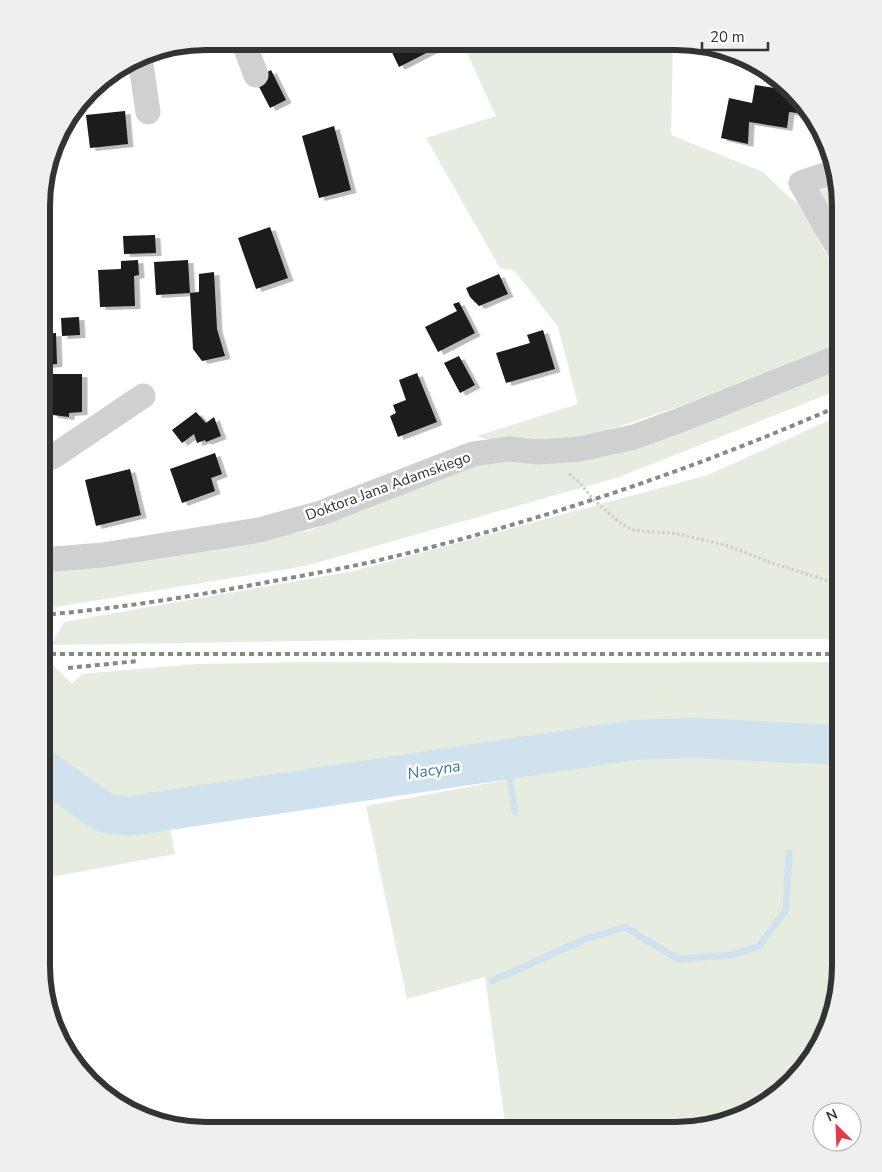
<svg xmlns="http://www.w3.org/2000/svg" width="882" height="1172" font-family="'Nunito Sans',sans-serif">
  <defs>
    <filter id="shadow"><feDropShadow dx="5.5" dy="3" stdDeviation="0" flood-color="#0004"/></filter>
  </defs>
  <rect width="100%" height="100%" fill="#fff"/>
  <path fill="#e6ecdf" d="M462,42l211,1 -2,92 92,37 28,27 10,6 40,78v63l-124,48 -145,48 -77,-1 -18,-5 101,-32 -20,-77 -43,-56 -15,-3 -74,-130 70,-22z
    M835,184l6,22v26l-22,-40z
    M841,365v24l-222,88 -314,89 -249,41h-14v-40l67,-3 200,-33 150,-64 39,-8 75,1z
    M841,415v224h-421l-369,6 13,-23 290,-51 354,-96z
    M42,661l8,1 22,22 10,-10 115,-10 110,-2 167,1 367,-1 -1,75 -142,-8 -76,3 -456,69 -52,4 -72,-48z
    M634,756l206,6v215l-27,81 -64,56 -73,17 -1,-11 -30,11 -139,-1 -21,-153 -78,22 -41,-193z
    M42,778l57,42 26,4 43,-7 7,37 -134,25z"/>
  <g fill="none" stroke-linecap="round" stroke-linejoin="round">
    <path stroke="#cfe2ee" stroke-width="7" d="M507,759l8,53
      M492,981l91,-41 42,-13 53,32 53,-4 28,-9 27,-36 3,-57"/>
    <path stroke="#cfe2ee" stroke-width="40" d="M42,768l49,36 15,9 23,3 505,-76 59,-2 147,7"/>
  </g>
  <path fill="#1a1a1a" filter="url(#shadow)" d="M387,42h48l3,5 -39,20z
    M271,70l15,30 -16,8 -15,-29z
    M755,85l33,5 4,5 -1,6 7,2 -1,10 -8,-1 -2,16 -38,-6 -1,22 -27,-6 8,-40 23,5z
    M125,111l3,33 -38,4 -4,-33z
    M334,126l17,64 -32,8 -17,-62z
    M270,227l18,51 -32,11 -18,-51z
    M155,235l1,18 -32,1 -1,-18z
    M138,260l1,15 -5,1 1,30 -35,1 -2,-37 23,-1v-8z
    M188,260l2,33 -34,2 -2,-33z
    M214,272l3,57 8,27 -23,5 -9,-12 -3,-56 9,-1v-18z
    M499,274l9,20 -29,12 -9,-9 -4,-9z
    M459,302l16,31 -37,19 -13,-25 32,-16 -4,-7z
    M79,317l1,18 -18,1 -1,-18z
    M543,330l12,39 -49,14 -10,-30 34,-10 -3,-8z
    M56,333l1,31 -15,1v-31z
    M459,356l16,29 -15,8 -16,-30z
    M417,373l20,49 -39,15 -8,-21 6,-3 -3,-8 13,-5 -7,-20z
    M50,374h32v38l-13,1v4l-16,-2 -2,-3z
    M196,412l10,11 8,-6 7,19 -15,6 -1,-2 -8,3 -3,-9 -12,9 -10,-13z
    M215,453l7,21 -11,4 4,13 -33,12 -12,-34z
    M130,469l11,46 -45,11 -11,-46z"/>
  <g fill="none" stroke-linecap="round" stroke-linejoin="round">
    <path stroke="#cdcdcd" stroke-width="3" stroke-dasharray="2.5 2.5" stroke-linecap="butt" d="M569,474l10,8 14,17 26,23 13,8 46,4 51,12 40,16 72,23"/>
    <path stroke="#d0d0d0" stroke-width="25" d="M243,41l13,34
      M140,58l8,54
      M833,172l-32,11 40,70
      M42,461l12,-5 89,-60
      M42,560l61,-5 156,-25 62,-17 152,-59 35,-5 31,3 41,-3 54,-12 49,-18 158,-63"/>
    <path stroke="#888" stroke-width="4" stroke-dasharray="5 4" stroke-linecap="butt" d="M42,615c70,-6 141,-17 210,-30 38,-7 77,-14 115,-22 162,-38 321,-91 474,-158
      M42,654h799
      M68,668l70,-7"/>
  </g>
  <g text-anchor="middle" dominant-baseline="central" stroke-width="5" stroke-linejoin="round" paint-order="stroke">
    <g font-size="15" fill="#333" stroke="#fff">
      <text transform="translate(388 486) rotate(-20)">Doktora Jana Adamskiego</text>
    </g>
    <g font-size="16" font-style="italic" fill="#3f7597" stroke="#fff">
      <text transform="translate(434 770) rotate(-9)">Nacyna</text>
    </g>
  </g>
  <path d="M0 0H882V1172H0ZM206 50H676A156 156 0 0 1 832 206V966A156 156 0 0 1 676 1122H206A156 156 0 0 1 50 966V206A156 156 0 0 1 206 50Z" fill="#efefef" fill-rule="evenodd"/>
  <path fill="none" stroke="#333" stroke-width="6" d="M206 50H676A156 156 0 0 1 832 206V966A156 156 0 0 1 676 1122H206A156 156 0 0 1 50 966V206A156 156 0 0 1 206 50Z"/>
  <g transform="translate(837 1127) rotate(336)"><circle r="24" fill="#ffffff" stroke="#adadad"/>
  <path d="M0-4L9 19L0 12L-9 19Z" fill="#e63946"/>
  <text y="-8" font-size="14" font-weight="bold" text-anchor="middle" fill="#333333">N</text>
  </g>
  <path d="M702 42v8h66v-8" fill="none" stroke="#333333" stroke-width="2.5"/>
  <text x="710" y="42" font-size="15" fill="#333333" stroke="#ffffff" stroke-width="4" paint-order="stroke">20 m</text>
</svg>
